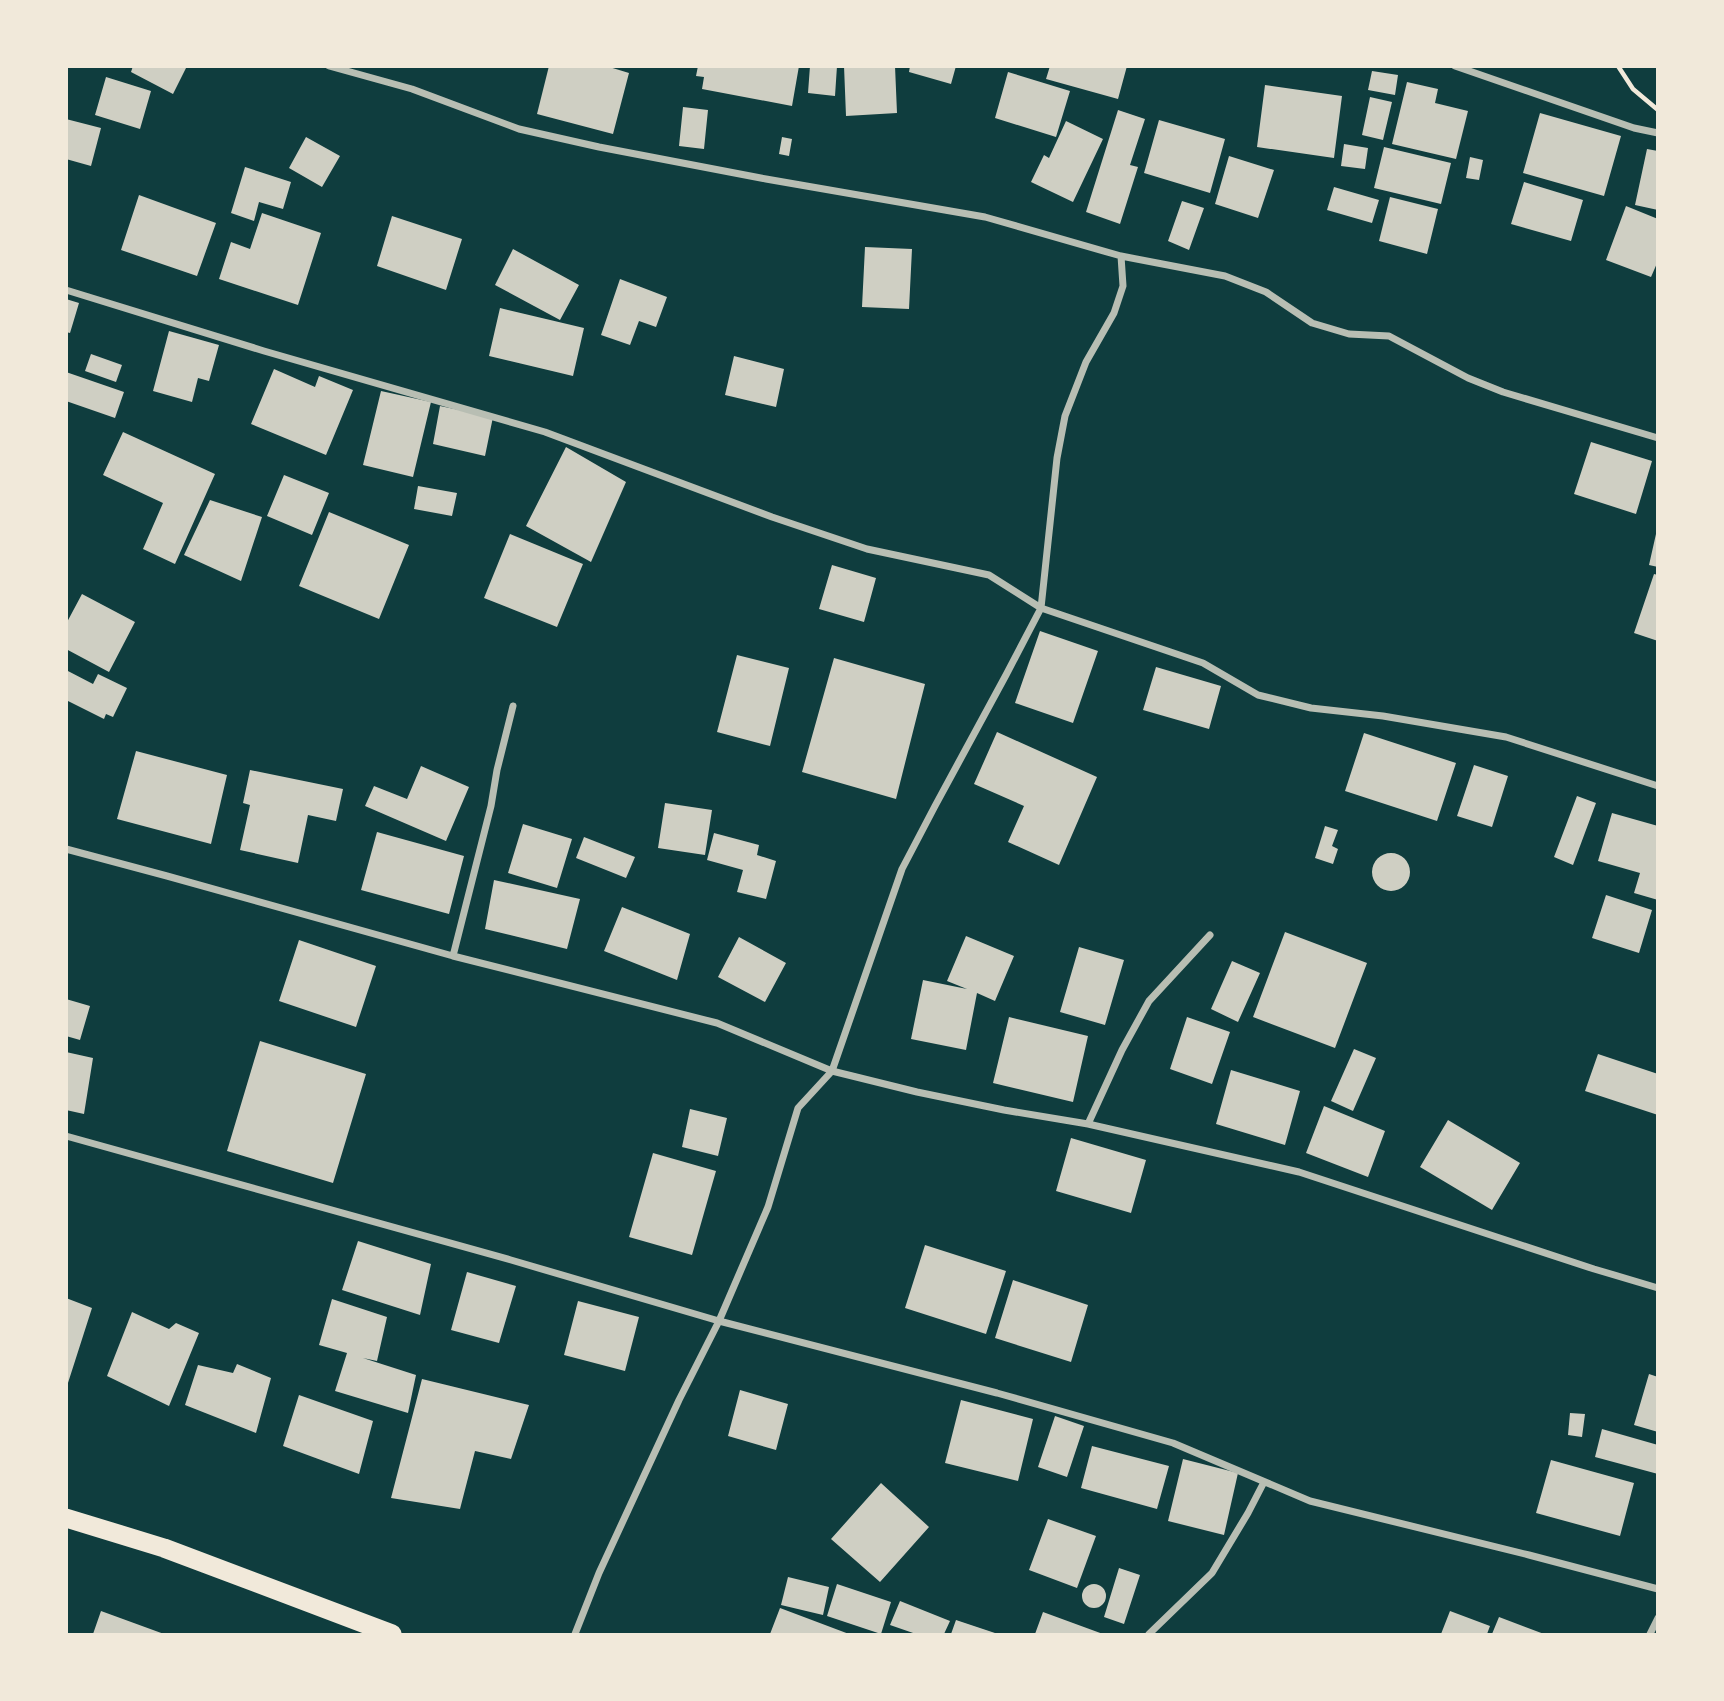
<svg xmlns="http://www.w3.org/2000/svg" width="1724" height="1701" font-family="'Exo 2',sans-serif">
  <rect width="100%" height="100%" fill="#0f3d3e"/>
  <path fill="#cfcfc3" d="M133,66h54l-14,28 -42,-22z
    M549,66h57l23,7 -16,61 -76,-20z
    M698,66h101l-7,40 -90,-17 2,-12 -8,-1z
    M810,66h27l-2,30 -27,-3z
    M844,66h51l2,47 -51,3z
    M910,66h46l-5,18 -42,-12z
    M1050,66h77l-9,33 -72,-20z
    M1372,71l26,4 -3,20 -27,-5z
    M1008,72l62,19 -14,46 -61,-19z
    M106,77l45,14 -11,38 -45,-14z
    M1407,82l31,7 -3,14 33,8 -12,48 -64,-15z
    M1265,85l77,11 -8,62 -77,-11z
    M1370,97l22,5 -9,38 -21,-5z
    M683,107l25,3 -4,39 -25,-3z
    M1118,110l27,9 -15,46 8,2 -18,57 -34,-12z
    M1540,113l81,23 -17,60 -81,-23z
    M66,119l35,9 -10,38 -25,-7z
    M1159,120l66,19 -15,54 -66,-20z
    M1066,121l37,18 -30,63 -42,-20 13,-27 5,3z
    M306,137l34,19 -18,31 -33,-19z
    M782,137l10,2 -3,17 -10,-2z
    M1344,144l24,4 -3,21 -24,-3z
    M1384,147l67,16 -10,41 -67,-16z
    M1647,149l11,2v59l-23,-5z
    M1229,156l45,14 -16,48 -43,-14z
    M1470,157l13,3 -4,20 -13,-2z
    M245,167l46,15 -8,27 -24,-7 -5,19 -23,-8z
    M1524,182l59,18 -12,41 -60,-17z
    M1334,187l45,13 -7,23 -45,-13z
    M139,195l77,28 -19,53 -76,-26z
    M1390,197l48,12 -11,45 -48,-13z
    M1182,201l22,7 -15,42 -21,-9z
    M1626,206l32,13v42l-7,16 -45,-17z
    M262,213l59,20 -23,72 -79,-26 12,-37 19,7z
    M392,216l70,23 -16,51 -69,-24z
    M865,247l47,2 -3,60 -47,-2z
    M513,249l66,36 -19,35 -65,-35z
    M620,279l47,18 -11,30 -17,-6 -9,24 -29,-10z
    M66,299l13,4 -9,30 -4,-1z
    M500,308l84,20 -11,48 -84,-20z
    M169,331l50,14 -10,36 -11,-3 -6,24 -39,-11z
    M91,354l31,11 -6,17 -31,-11z
    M734,356l50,13 -8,38 -51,-12z
    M274,369l41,18 4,-11 34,14 -27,65 -75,-31z
    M66,372l58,20 -9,26 -49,-17z
    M381,391l50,11 -18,75 -50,-12z
    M440,406l53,11 -8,39 -52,-12z
    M123,432l92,42 -40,90 -32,-15 20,-46 -60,-28z
    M1591,442l61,19 -16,53 -62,-20z
    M566,447l60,35 -35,80 -65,-36z
    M284,475l45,18 -17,42 -45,-19z
    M418,486l39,7 -5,23 -38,-7z
    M210,500l52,17 -21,64 -57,-26z
    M329,512l80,33 -30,74 -80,-33z
    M510,534l73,30 -26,63 -73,-29z
    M1656,534h2v33l-9,-2z
    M832,565l44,13 -12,44 -45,-13z
    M1654,574l4,1v66l-24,-8z
    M82,594l53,28 -26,50 -43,-23v-25z
    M1040,631l58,20 -25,72 -58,-20z
    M737,655l52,13 -19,78 -53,-14z
    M834,658l91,26 -29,115 -94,-27z
    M1156,667l65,19 -12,43 -66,-19z
    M66,670l27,14 5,-10 29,14 -14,29 -7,-3 -2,5 -38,-19z
    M997,732l100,45 -38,88 -51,-23 16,-36 -50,-22z
    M1364,733l92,30 -19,58 -92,-30z
    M136,751l91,24 -16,69 -94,-25z
    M1474,765l34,11 -16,51 -35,-11z
    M421,766l48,21 -23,54 -81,-35 9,-20 33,13z
    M250,770l93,19 -7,32 -28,-6 -10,48 -58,-13 10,-45 -7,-2z
    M1577,796l19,7 -23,62 -19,-8z
    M665,803l47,7 -7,45 -47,-7z
    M1612,813l46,13v74l-24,-7 6,-20 -42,-12z
    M523,824l49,15 -15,49 -49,-15z
    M1325,826l13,4 -6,16 6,3 -5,15 -18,-6z
    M377,832l87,24 -15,58 -88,-24z
    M714,833l45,12 -2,10 19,6 -10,38 -29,-7 6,-22 -36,-10z
    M584,837l51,20 -9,21 -50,-20z
    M1372 872a19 19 0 1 1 38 0a19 19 0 1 1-38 0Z
    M494,880l86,19 -13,50 -82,-20z
    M1606,895l46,15 -13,43 -47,-15z
    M622,907l68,27 -13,46 -73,-29z
    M1285,932l82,31 -32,85 -82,-31z
    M966,936l48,20 -19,45 -18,-8 -11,57 -55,-11 12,-59 44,9 -20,-8z
    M739,937l47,26 -21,39 -47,-25z
    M299,940l77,26 -20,61 -77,-26z
    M1079,947l45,13 -19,65 -45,-13z
    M1232,961l28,12 -22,49 -27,-13z
    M66,999l24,7 -10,34 -14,-4z
    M1009,1017l79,19 -15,66 -80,-19z
    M1187,1017l43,15 -18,52 -42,-15z
    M260,1041l106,33 -33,109 -106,-32z
    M1354,1049l22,9 -23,53 -22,-10z
    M66,1052l27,6 -9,56 -18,-4z
    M1598,1054l60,20v41l-73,-24z
    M1231,1070l69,21 -15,54 -69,-21z
    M1324,1106l61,25 -17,46 -62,-24z
    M690,1109l37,9 -9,38 -36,-9z
    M1448,1120l72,43 -28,47 -72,-43z
    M1071,1138l75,22 -15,53 -75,-22z
    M653,1153l63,18 -24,84 -63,-18z
    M358,1241l73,23 -11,51 -78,-25z
    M925,1245l81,26 -20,63 -81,-26z
    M467,1272l49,14 -17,57 -48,-13z
    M1013,1280l75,25 -17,57 -76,-24z
    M66,1298l26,10 -25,78h-1z
    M332,1299l55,18 -10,44 -14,-3 53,17 -8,38 -73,-22 12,-38 -28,-8z
    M578,1301l61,16 -14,54 -61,-16z
    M132,1312l37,17 7,-6 23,10 -30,73 -62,-30z
    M237,1364l34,14 -15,55 -71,-28 13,-40 35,8z
    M1649,1374l9,3v55l-24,-7z
    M422,1379l107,26 -18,54 -36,-8 -15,58 -69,-11z
    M740,1390l48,14 -12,46 -48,-14z
    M299,1395l74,26 -14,53 -76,-28z
    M961,1400l72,19 -15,62 -73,-18z
    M1570,1413l15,1 -3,23 -14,-2z
    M1055,1416l29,10 -17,51 -29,-10z
    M1602,1429l56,16v29l-63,-17z
    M1092,1446l77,20 -12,43 -76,-21z
    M1183,1459l55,14 -14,62 -56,-14z
    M1551,1460l83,23 -14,53 -84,-23z
    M881,1483l48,44 -49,55 -49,-43z
    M1048,1519l48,17 -19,52 -48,-18z
    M1119,1568l21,7 -16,49 -20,-7z
    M788,1577l41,10 -6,28 -42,-10z
    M1082 1596a12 12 0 1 1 24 0a12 12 0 1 1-24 0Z
    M837,1584l54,18 -10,32 -54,-18z
    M900,1601l50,20 -6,13h-28l-26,-9z
    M780,1608l69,26h-79z
    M101,1611l63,23h-71z
    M1450,1611l40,15 -3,8h-46z
    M1043,1612l60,22h-68z
    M1499,1617l45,17h-52z
    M956,1620l42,14h-47z"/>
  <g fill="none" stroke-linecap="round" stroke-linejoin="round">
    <path stroke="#f1e9da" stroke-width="4.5" d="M1618,66l15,23 25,21"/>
    <path stroke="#b8beb3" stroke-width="7" d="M329,66l83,23 107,40 80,18 167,32 219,38 136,39 104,20 41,16 46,31 37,11 40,2 79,42 35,14 155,46
      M1455,66l179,62 24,5
      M66,290l198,61 281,81 227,85 95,32 122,26 52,33 162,55 55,32 53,13 72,8 123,21 152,49
      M66,849l101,27 286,80 264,67 115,48 85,21 87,18 84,14 211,48 295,97 64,19
      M453,956l38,-150 6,-36 16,-64
      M1088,1124l34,-74 27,-49 61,-66
      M66,1136l445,124 208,61 278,72 176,50 137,58 219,54 129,34
      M575,1634l24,-61 80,-173 40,-79 49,-114 30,-99 34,-37 70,-202 33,-63 71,-131 35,-67 16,-150 8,-42 21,-54 28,-49 9,-27 -2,-30
      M1149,1634l63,-61 36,-60 16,-31
      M1650,1634l8,-16"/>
    <path stroke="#f1e9da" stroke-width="19" d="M66,1518l98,30 228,86"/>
  </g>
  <rect width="1724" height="1701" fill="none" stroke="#f1e9da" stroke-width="136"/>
</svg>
